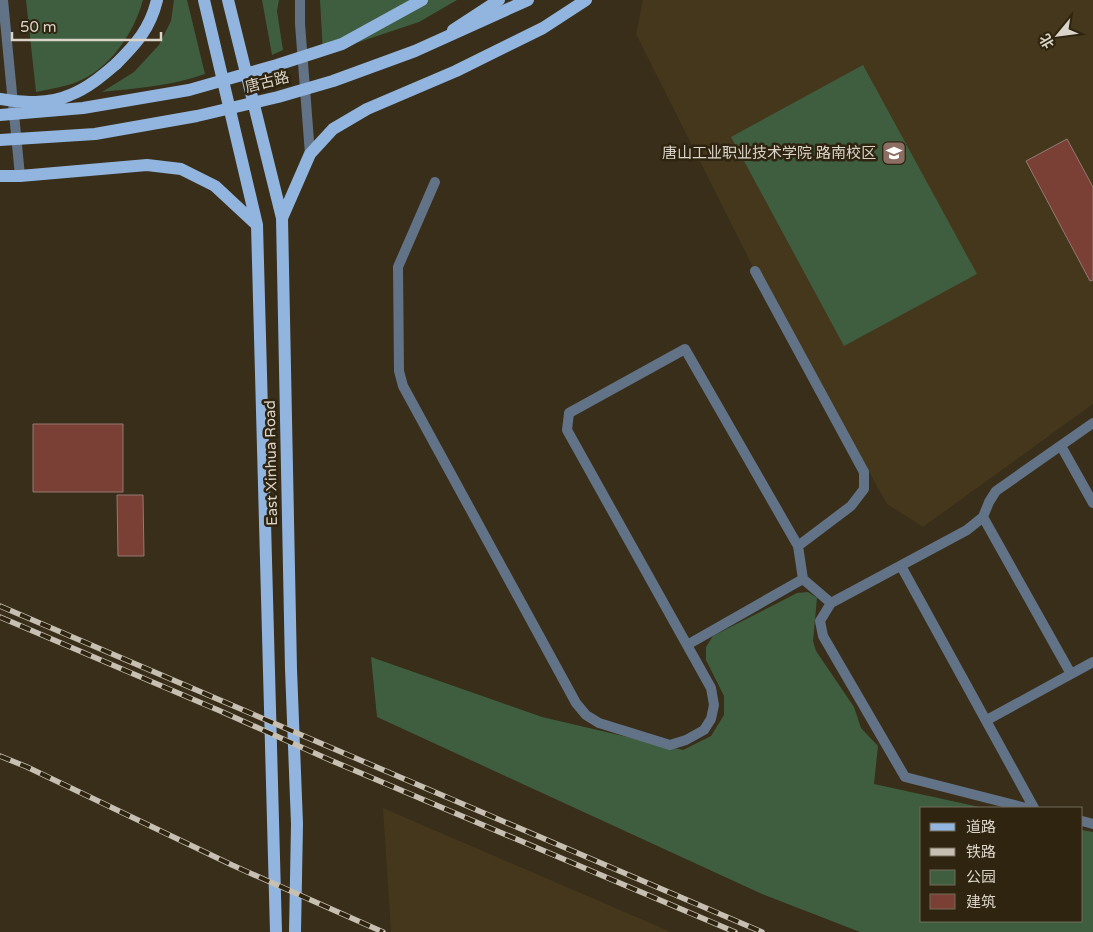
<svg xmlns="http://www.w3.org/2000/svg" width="1093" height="932" font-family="'Varela Round','Noto Sans SC',sans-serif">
  <rect width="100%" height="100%" fill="#382e19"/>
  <path fill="#45371b" d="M643,0h450v404l-170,123 -36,-23 -132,-233 -119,-237z
    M383,808l288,124h-280z"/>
  <path fill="#3e5e3f" d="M26,0h117c-9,33 -33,69 -66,82 -12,5 -28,7 -41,10z
    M174,0h13l18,74c-33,12 -68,14 -103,18l32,-20 25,-27 12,-24z
    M262,0h17l-2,11 6,39 -11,5z
    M320,0h137l-38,22 -96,32z
    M863,65l114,209 -133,72 -113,-209z
    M808,592l9,6 -4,43 3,10 38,56 7,21 17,18 -4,38 110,24h-62v113h160v-91l11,2v100h-233l-98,-38 -385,-177 -6,-60 171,60 141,33 28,-14 13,-21v-19l-18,-36v-13l7,-11 84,-43z"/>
  <path fill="#7b4035" stroke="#957973" d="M1067,139l26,48v93l-3,1 -64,-120z
    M33,424h90v68h-90z
    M117,495h26l1,61h-26z"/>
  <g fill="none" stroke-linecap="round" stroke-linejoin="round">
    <path stroke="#627387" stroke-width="10" d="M435,182l-37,85 1,104 4,15 173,317 10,12 13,8 71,22 16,-5 18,-10 7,-11 3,-14 -3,-17 -144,-258 2,-17 116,-64 113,197
      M755,271l109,201v17l-13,17 -53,40 5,33
      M1061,446l32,57
      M983,517l88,157
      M901,566l133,242
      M831,603l-11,18 3,15 82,141 121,31
      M687,645l116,-66 28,24 136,-73 16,-13 6,-15 7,-11 97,-68
      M987,720l106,-58
      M1082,821l11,3"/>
    <path stroke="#627387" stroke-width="10" d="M3,0l17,176
      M300,0v24l10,130"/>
    <path stroke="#92b5df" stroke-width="12" d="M204,0l53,225 19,707
      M228,0l54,218 9,451 6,155 -2,108
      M453,30l46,-30
      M116,64c20,-20 34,-35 41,-64
      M0,176h20l127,-11 34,4 34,17 42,39
      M282,218l28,-64 23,-25 34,-20 89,-38 87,-43 43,-28"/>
    <g stroke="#c7c0b2" stroke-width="5.5">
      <path id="rail" d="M0,606l762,326
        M0,617l218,93 112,50 405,172
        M0,756l27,11 205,98 151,67"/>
    </g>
    <use href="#rail" stroke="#2e2410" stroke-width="4" stroke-dasharray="11" stroke-linecap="butt"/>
    <path stroke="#92b5df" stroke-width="12" d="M0,99c20,4 51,5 70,-4 18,-7 32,-19 46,-31
      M0,115l83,-7 106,-18 88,-25 65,-21 80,-44
      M0,140l95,-6 102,-18 81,-19 55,-16 82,-30 113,-51"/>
  </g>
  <defs>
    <g id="university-square" transform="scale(1.25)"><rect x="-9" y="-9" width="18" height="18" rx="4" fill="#8d6e63" stroke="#2e2410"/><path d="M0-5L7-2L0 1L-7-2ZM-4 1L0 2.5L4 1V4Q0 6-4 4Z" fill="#fff"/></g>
  </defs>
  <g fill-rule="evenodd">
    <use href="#university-square" x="894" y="153"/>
  </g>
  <g text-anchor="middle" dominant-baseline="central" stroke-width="5" stroke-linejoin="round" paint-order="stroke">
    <g font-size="15" fill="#dbd4c8" stroke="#2e2410">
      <text transform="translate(267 82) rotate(-14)">唐古路</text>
      <text transform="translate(271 463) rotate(-91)">East Xinhua Road</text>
    </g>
    <g font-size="15" fill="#dbd4c8" stroke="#2e2410" text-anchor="end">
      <text x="876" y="153">唐山工业职业技术学院 路南校区</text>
    </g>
  </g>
  <rect x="920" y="807" width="162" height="115" fill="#2e2410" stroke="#736a5a"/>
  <rect x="930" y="823" width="25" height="8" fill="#92b5df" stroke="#736a5a"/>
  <text x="966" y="832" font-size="15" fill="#dbd4c8">道路</text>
  <rect x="930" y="848" width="25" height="8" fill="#c7c0b2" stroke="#736a5a"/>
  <text x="966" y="857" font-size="15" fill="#dbd4c8">铁路</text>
  <rect x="930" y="870" width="25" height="15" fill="#3e5e3f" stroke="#736a5a"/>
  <text x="966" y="882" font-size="15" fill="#dbd4c8">公园</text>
  <rect x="930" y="894" width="25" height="15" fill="#7b4035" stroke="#736a5a"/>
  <text x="966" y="907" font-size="15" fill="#dbd4c8">建筑</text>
  <g transform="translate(1058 35) rotate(241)" stroke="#2e2410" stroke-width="4" paint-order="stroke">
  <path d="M0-4L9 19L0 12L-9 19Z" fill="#dbd4c8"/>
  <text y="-8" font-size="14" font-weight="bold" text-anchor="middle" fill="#dbd4c8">北</text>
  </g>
  <path d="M12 32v8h149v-8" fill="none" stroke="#dbd4c8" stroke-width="2.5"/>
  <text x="20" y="32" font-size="15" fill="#dbd4c8" stroke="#2e2410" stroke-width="4" paint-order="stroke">50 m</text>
</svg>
